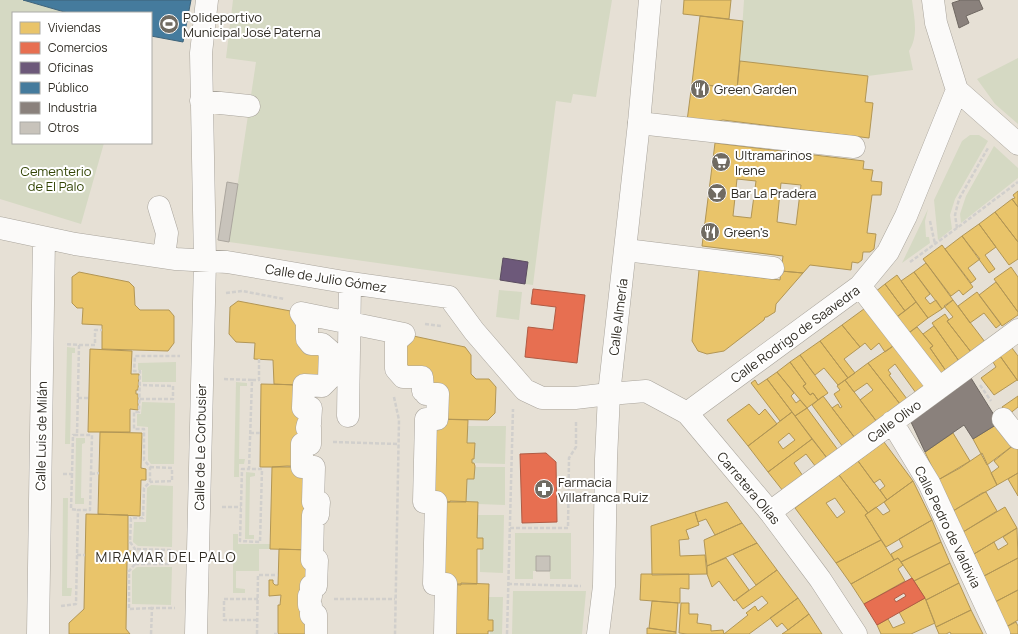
<svg xmlns="http://www.w3.org/2000/svg" width="1018" height="634" font-family="Manrope,sans-serif">
  <rect width="100%" height="100%" fill="#e6e0d5"/>
  <path fill="#d5d9c3" d="M0,0h22l45,13h-54v130h91l-23,81 -81,-25z
    M233,0h379l-16,97 -23,-3 -2,9 -15,-2 -23,184 -304,-43 27,-180 -30,-4z
    M744,0h168c2,17 7,35 -3,51l4,19 -45,6 -128,-15z
    M1018,58v66l-23,-20 -18,-25z
    M970,135h9l9,6 -33,58 -5,16 2,14 -14,11 -4,-40 28,-59z
    M994,146l24,22v10l-57,45 -1,-9 6,-18z
    M928,209l-3,12 1,16h3l1,6 -28,20z
    M499,290l23,2 -3,28 -23,-3z
    M67,347l8,1v5h-3l-2,91h-5z
    M176,362v20h-34v-12h-4v-7z
    M236,382l11,1v3h-7l-1,73h6l-1,5h-5v13h-5z
    M142,402l33,1 -1,61h-23l-3,-4v-33l-11,-1v-12h4z
    M468,426h38l-1,38 -33,-1v-4h2l1,-16h-8z
    M76,438h9v5l-3,1 -1,54h3v6h-9z
    M475,467h30v38l-27,-1v-2h-12l1,-23z
    M246,472l9,1v3l-5,1 -1,58h5v4h-9z
    M151,485l22,1 -1,61 -34,-1 -5,-4 1,-20h12l1,-34z
    M63,498h5l-1,90h5l-1,8h-9z
    M478,515h26l-1,58 -23,-1v-23h3v-11h-6z
    M515,533h56v46h-21l-1,-23h-13v15h-3v8h-18z
    M233,534h5v10h32v5h-11v22h-23v17l9,1v4h-12z
    M137,567h35l-1,38 -39,-1v-33z
    M513,591h73l-4,43h-70z
    M488,597h15l-1,37h-12v-3h3v-11h-5z"/>
  <path fill="#e9c46a" stroke="#b29655" fill-rule="evenodd" d="M684,0h47l-2,19 -46,-5z
    M700,16l43,5 -6,68 -45,-6z
    M740,61l128,15 -3,26 8,1 -4,35 -146,-18 -13,3 -23,-2 5,-38 45,6z
    M715,143l149,18 -1,8 10,1 -2,11 11,1 -1,13h-9l-5,38 9,1 -2,15 -4,3h-7l-1,8 -4,3 -6,-1 -1,8 -41,-5 -7,8 -22,-2 2,-15 -81,-10zM737,179l19,2 -5,37 -18,-2zM781,183l20,2 -5,40 -19,-3z
    M1018,191v16l-6,-8 3,-1 -2,-3z
    M1012,199l6,8v35l-23,-30z
    M995,212l23,30v17l-9,6 -30,-41z
    M979,224l17,23 -11,8 10,14 -6,4 -27,-37z
    M962,236l18,23 -12,9 8,11 -5,4 -26,-34z
    M942,245l31,42 -10,8 -4,-5 -8,6 -28,-37z
    M926,263l27,37 -11,9 -28,-37z
    M1011,267l7,10v35l-24,-33z
    M699,270l81,10 1,-9 22,2 -27,31 -1,8 -8,5h-2l-1,3 -40,31 -17,3 -9,-3 -6,-10z
    M79,272l50,10 5,5 1,18 5,5h29l5,6v27l-6,8 -66,-2v-24l-20,-1 1,-16h-6l-5,-5v-26z
    M914,272l16,22 -5,4 5,6 6,-4 6,9 -14,9 -27,-37z
    M897,275l19,27 -11,9 -20,-27z
    M996,282l22,30v3l-16,11 -23,-31z
    M885,284l20,27 -11,8 -19,-27z
    M977,292l24,32 -5,4 -12,-15 -14,10 -12,-17z
    M953,300l32,42 -14,10 -24,-31 6,-4 -9,-11z
    M238,301l63,12 28,66 -14,7 -41,-2 -1,-24 -19,-1 1,-16 -19,-1 -7,-8 1,-27z
    M916,302l12,16 -22,17 -12,-16z
    M868,306l28,38 -11,8 -6,-9 -8,7 -6,-7 -5,4 -18,-22z
    M945,314l4,6 -2,1 24,31 -12,9 -27,-38z
    M842,325l18,22 -16,12 11,14 -7,5 -28,-37z
    M934,326l25,35 -13,10 -16,-23 3,-2 -10,-12z
    M917,327l16,19 -3,2 16,23 -9,6 -31,-42z
    M404,334l61,13 6,8v19l5,5h13l7,8 -1,26 -7,7 -51,-1 -15,-42 -26,-8z
    M820,341l28,37 -10,7 -14,-17 -9,7 -15,-20z
    M896,344l31,41 -11,8 -21,-29 -7,6 3,4 -2,1 18,24 -7,5 -32,-41z
    M1012,348l6,8v25l-18,-25z
    M90,349l42,2 -1,23h8l-1,16h-2v4h2v16l-8,-1v23h-42z
    M800,355l28,38 -10,7 -5,-7 -3,2 -7,-9 3,-2 -16,-22z
    M1000,356l17,24 -23,15 -13,-17 15,-11 -3,-5z
    M790,362l16,22 -3,2 7,9 3,-2 5,7 -11,8 -30,-36z
    M868,363l32,41 -23,18 -17,-22 13,-10 -6,-7 -13,9 -9,-12z
    M777,372l17,21 -3,3 5,7 4,-3 7,8 -12,8 -28,-37z
    M767,379l25,33 -12,9 -29,-38 4,-3 3,5z
    M845,380l32,42 -22,16 -23,-30 6,-4 2,4 2,-1 -8,-13 6,-4 -3,-4z
    M261,384l43,1 -2,82h-42z
    M823,396l32,42 -12,9 -31,-42z
    M1018,396v11l-10,8 -6,-8z
    M749,404l10,11 6,-6 12,15 -29,22 -21,-26z
    M807,408l31,42 -11,8 -32,-42z
    M792,412l20,27 -44,33 -20,-26zM789,433l6,7 -12,9 -5,-7z
    M437,419l31,1 -1,23h8l-1,16h-2v4h2l1,3 -1,13h-7l-1,23h-42z
    M999,423l16,21 -28,21 -14,-26z
    M100,432l42,1 -1,35 5,1v11h-5l-1,36 -42,-2z
    M953,433l17,28 -32,19 -13,-28z
    M812,439l15,19 -11,9 -10,-13 -12,9 9,13 -20,15 -15,-19z
    M884,442l29,39 -26,19 -7,-10 5,-4 -5,-7 -6,4 -16,-22z
    M1015,444l3,3v26l-21,12 -6,-12 8,-6 -5,-6z
    M982,453l15,32 -44,26 -15,-31 22,-12z
    M858,461l29,39 -19,13 -29,-38z
    M287,466l27,1 -2,83 -42,-1 2,-82z
    M1018,473v23l-10,-17z
    M839,475l29,38 -3,2 16,25 -45,23 -41,-55zM835,498l10,14 -8,6 -11,-15z
    M913,481l19,39 -46,27 -21,-32 11,-8 7,8 7,-4 -6,-9z
    M986,492l11,19 -34,21 -10,-21 29,-18z
    M450,501l28,1 -1,36h6v11h-6v35h-43l2,-82h14z
    M727,502l15,21 -27,12 -9,-16 -8,3 -3,-10z
    M1005,507l12,21 -43,26 -11,-22z
    M695,512l4,13 -13,5 3,9 -10,1 1,16 25,-1 2,19 -55,1 -1,-49z
    M86,514l42,1v36h5l-1,11h-5l-1,67 4,5h-61v-11l15,-14z
    M932,520l9,22 -40,20 -3,-4 -4,2 -3,-6 12,-7 -4,-8z
    M742,523l15,20 -50,23 -3,-26z
    M1017,528l1,30 -34,18 -10,-22 20,-12 4,8 10,-6 -5,-7z
    M881,540l13,20 -43,24 -15,-21z
    M941,542l9,21 -36,18 -13,-19z
    M757,543l20,27 -21,15 -23,-31z
    M279,549l33,1 4,84h-38v-29h2l1,-10 -12,1v-16h4v3l2,2h3z
    M726,558l23,32 -15,11 -15,-20 -7,6 -5,-13v-8z
    M898,558l5,7 -5,4 7,12 -41,23 -13,-20z
    M1018,558v32l-23,12 -11,-26z
    M950,563l9,20 -33,17 -12,-19z
    M777,570l21,28 -49,36h-25l24,-19 -2,-2 9,-7 3,5 10,-8 -6,-7 -19,13 -7,-9z
    M641,574h48v15l-9,-1v15l-40,-3z
    M461,583l28,1 -1,36h5v11h-5v3h-43l1,-50 15,1z
    M959,583l12,27 -35,17 -10,-27z
    M1018,590v30l-12,7 -11,-25z
    M798,598l11,16 -21,16 -6,-7 -5,4 -7,-9z
    M925,598l10,25 -24,11h-30l-4,-9 11,-6 5,9 12,-5 -6,-11z
    M652,601l26,2 -2,29 -27,-4z
    M681,603h8v11h9l-1,9 14,2v6l12,-1 1,4h-37l-8,-1z
    M971,610l12,24h-32l-1,-2 -4,2h-7l-3,-7z
    M809,614l13,20h-40l6,-4z
    M1016,622l2,4v8h-9l-3,-7z
    M647,628l29,4v2h-29z"/>
  <path fill="#e76f51" stroke="#b05b44" fill-rule="evenodd" d="M533,289l52,6 -8,68 -52,-6 3,-30 25,3 3,-23 -25,-3z
    M546,453l10,9 1,60 -35,1 -2,-69z
    M912,578l13,20 -48,27 -13,-21zM904,593l2,3 -10,6 -2,-3z"/>
  <path fill="#6d597a" stroke="#5b4c60" d="M503,258l25,4 -3,22 -25,-4z"/>
  <path fill="#457b9d" stroke="#3f6379" d="M23,0h168l-8,42 -32,-6v-23h-83z"/>
  <path fill="#8a817c" stroke="#6f6862" d="M961,0h18l4,9 -17,7 3,7 -10,5 -7,-25z
    M971,378l28,45 -26,16 -9,-14 -39,27 -14,-30z"/>
  <path fill="#c8c3bb" stroke="#aba69e" d="M227,182l11,2 -9,58 -11,-2z
    M536,556h14v15h-14z"/>
  <g fill="none" stroke-linecap="round" stroke-linejoin="round">
    <g stroke="#a9a49c" stroke-width="23">
      <path id="minor" d="M933,0l3,23 21,67
        M957,90l61,54
        M201,101l48,5
        M639,123l215,24
        M159,207l8,26 -3,24
        M0,228l75,16 101,15 51,3 123,21 99,14 25,34 51,59 17,8h33l34,-4
        M626,250l147,18
        M860,286l79,102
        M687,413l173,-127 28,-34 18,-36 51,-126
        M348,416l2,-133
        M1003,419l15,19
        M892,422l37,61 70,151
        M770,512l248,-182
        M38,634l6,-396
        M196,634l9,-373 -4,-208 6,-53
        M316,634v-19h-5v-9l-2,-1v-9h2v-10h5l1,-26h-5l1,-45h5l1,-13h-6l1,-35h-12v-23h8v-16h-3l1,-4h2l1,-16h-8l1,-23 18,1 7,-7 1,-28 -8,-7h-11l-4,-5v-17l-6,-9 103,21 -8,7v28l7,8h19l1,14h3v3h12l-1,25h-11l-2,83h12l-2,82h12l-1,50"/>
    </g>
    <g stroke="#a9a49c" stroke-width="23">
      <path id="major" d="M609,394l37,-3 41,22 83,99 50,67 36,55
        M598,634l6,-48 2,-127 3,-65 30,-271 11,-123"/>
    </g>
    <path stroke="#d1cfcc" stroke-width="2.5" stroke-dasharray="4 2" stroke-linecap="butt" d="M930,221l5,23
      M957,228l-2,-13 4,-16 29,-51
      M910,262l47,-34 61,-46
      M226,293l16,-2 42,8
      M425,324l16,2
      M79,345h16v-15h7
      M224,379l28,1 -3,89h13l-2,73 -20,-1 2,-72h7
      M252,380h7v-21
      M980,385l11,16
      M394,397l5,23 -4,214
      M78,398h10
      M140,399h33v-13l-33,-1
      M250,433h10
      M333,442l66,2
      M150,467l22,1v13l-22,1
      M63,474h9l1,-39h4l2,-90 -14,-1
      M72,474l-1,35 7,1
      M91,474l8,-1
      M568,486h15
      M222,507h19
      M510,528h58l1,-70 7,-11v-27
      M77,555h8
      M135,564h35v-14l-35,-1
      M508,584l73,2
      M334,599h61
      M61,606l15,-2 2,-94h12l2,-75h-15
      M152,608l-23,1v-38l6,-7v-15l-5,-7 1,-24h12l1,-30 6,-6v-15l-6,-7v-31h-10v-17h5l1,-41h-6l1,-15h45
      M257,620h-33v-21h34
      M151,634l1,-26h23
      M257,634l1,-59h20
      M274,634h4
      M507,634l6,-225"/>
    <use href="#minor" stroke="#fbfaf9" stroke-width="22"/>
    <use href="#major" stroke="#fbfaf9" stroke-width="22"/>
  </g>
  <defs>
    <g id="stadium-disc" transform="scale(1)"><circle r="9.5" fill="#706b62" stroke="#fff"/><path d="M0-5a6.5 5 0 1 0 0 10a6.5 5 0 1 0 0-10ZM-3.5-1.8h7v3.6h-7Z" fill="#fff"/></g>
    <g id="restaurant-disc" transform="scale(1)"><circle r="9.5" fill="#706b62" stroke="#fff"/><path d="M-5-6h1v4h1v-4h1v4h1v-4h1v5L-1.5 .5V6h-2V.5L-5-1ZM5-6V6H3V1.5H1.5Q1.5-4 5-6Z" fill="#fff"/></g>
    <g id="supermarket-disc" transform="scale(1)"><circle r="9.5" fill="#706b62" stroke="#fff"/><path d="M-6-5.5h2.5l.6 2H6L4.5 2H-2.5L-4.4-4H-6ZM-1.5 3.2a1.3 1.3 0 1 0 .1 0ZM3 3.2a1.3 1.3 0 1 0 .1 0Z" fill="#fff"/></g>
    <g id="bar-disc" transform="scale(1)"><circle r="9.5" fill="#706b62" stroke="#fff"/><path d="M-6-5H6L.8 .8V4.5H3.5V6h-7V4.5H-.8V.8Z" fill="#fff"/></g>
    <g id="pharmacy-disc" transform="scale(1)"><circle r="9.5" fill="#706b62" stroke="#fff"/><path d="M-2-6h4v4h4v4h-4v4h-4v-4h-4v-4h4Z" fill="#fff"/></g>
  </defs>
  <g fill-rule="evenodd">
    <use href="#stadium-disc" x="169" y="24"/>
    <use href="#restaurant-disc" x="700" y="89"/>
    <use href="#supermarket-disc" x="721" y="162"/>
    <use href="#bar-disc" x="717" y="193"/>
    <use href="#restaurant-disc" x="710" y="232"/>
    <use href="#pharmacy-disc" x="544" y="489"/>
  </g>
  <g text-anchor="middle" dominant-baseline="central" stroke-width="4" stroke-linejoin="round" paint-order="stroke">
    <g font-size="13" fill="#302c24" stroke="#fff" text-anchor="start">
      <text x="183" y="17">Polideportivo<tspan x="183" dy="15">Municipal José Paterna</tspan></text>
      <text x="714" y="89">Green Garden</text>
      <text x="735" y="155">Ultramarinos<tspan x="735" dy="15">Irene</tspan></text>
      <text x="731" y="193">Bar La Pradera</text>
      <text x="724" y="232">Green's</text>
      <text x="558" y="482">Farmacia<tspan x="558" dy="15">Villafranca Ruiz</tspan></text>
    </g>
    <g font-size="13" fill="#334505" stroke="#fff">
      <text x="56" y="171">Cementerio<tspan x="56" dy="15">de El Palo</tspan></text>
    </g>
    <g font-size="13" fill="#302c24" stroke="#fff">
      <text transform="translate(326 278) rotate(9)">Calle de Julio Gómez</text>
      <text transform="translate(618 317) rotate(-83)">Calle Almería</text>
      <text transform="translate(795 334) rotate(-36)">Calle Rodrigo de Saavedra</text>
      <text transform="translate(894 421) rotate(-36)">Calle Olivo</text>
      <text transform="translate(41 436) rotate(-89)">Calle Luis de Milán</text>
      <text transform="translate(200 447) rotate(-89)">Calle de Le Corbusier</text>
      <text transform="translate(749 488) rotate(50)">Carretera Olías</text>
      <text transform="translate(948 527) rotate(64)">Calle Pedro de Valdivia</text>
    </g>
    <g font-size="14" letter-spacing="1" fill="#302c24" stroke="#fff">
      <text x="166" y="556">MIRAMAR DEL PALO</text>
    </g>
  </g>
  <rect x="12" y="12" width="140" height="132" fill="#ffffff" stroke="#acaba7"/>
  <rect x="20" y="22" width="20" height="12" fill="#e9c46a" stroke="#acaba7"/>
  <text x="48" y="32" font-size="12" fill="#302c24">Viviendas</text>
  <rect x="20" y="42" width="20" height="12" fill="#e76f51" stroke="#acaba7"/>
  <text x="48" y="52" font-size="12" fill="#302c24">Comercios</text>
  <rect x="20" y="62" width="20" height="12" fill="#6d597a" stroke="#acaba7"/>
  <text x="48" y="72" font-size="12" fill="#302c24">Oficinas</text>
  <rect x="20" y="82" width="20" height="12" fill="#457b9d" stroke="#acaba7"/>
  <text x="48" y="92" font-size="12" fill="#302c24">Público</text>
  <rect x="20" y="102" width="20" height="12" fill="#8a817c" stroke="#acaba7"/>
  <text x="48" y="112" font-size="12" fill="#302c24">Industria</text>
  <rect x="20" y="122" width="20" height="12" fill="#c8c3bb" stroke="#acaba7"/>
  <text x="48" y="132" font-size="12" fill="#302c24">Otros</text>
</svg>
